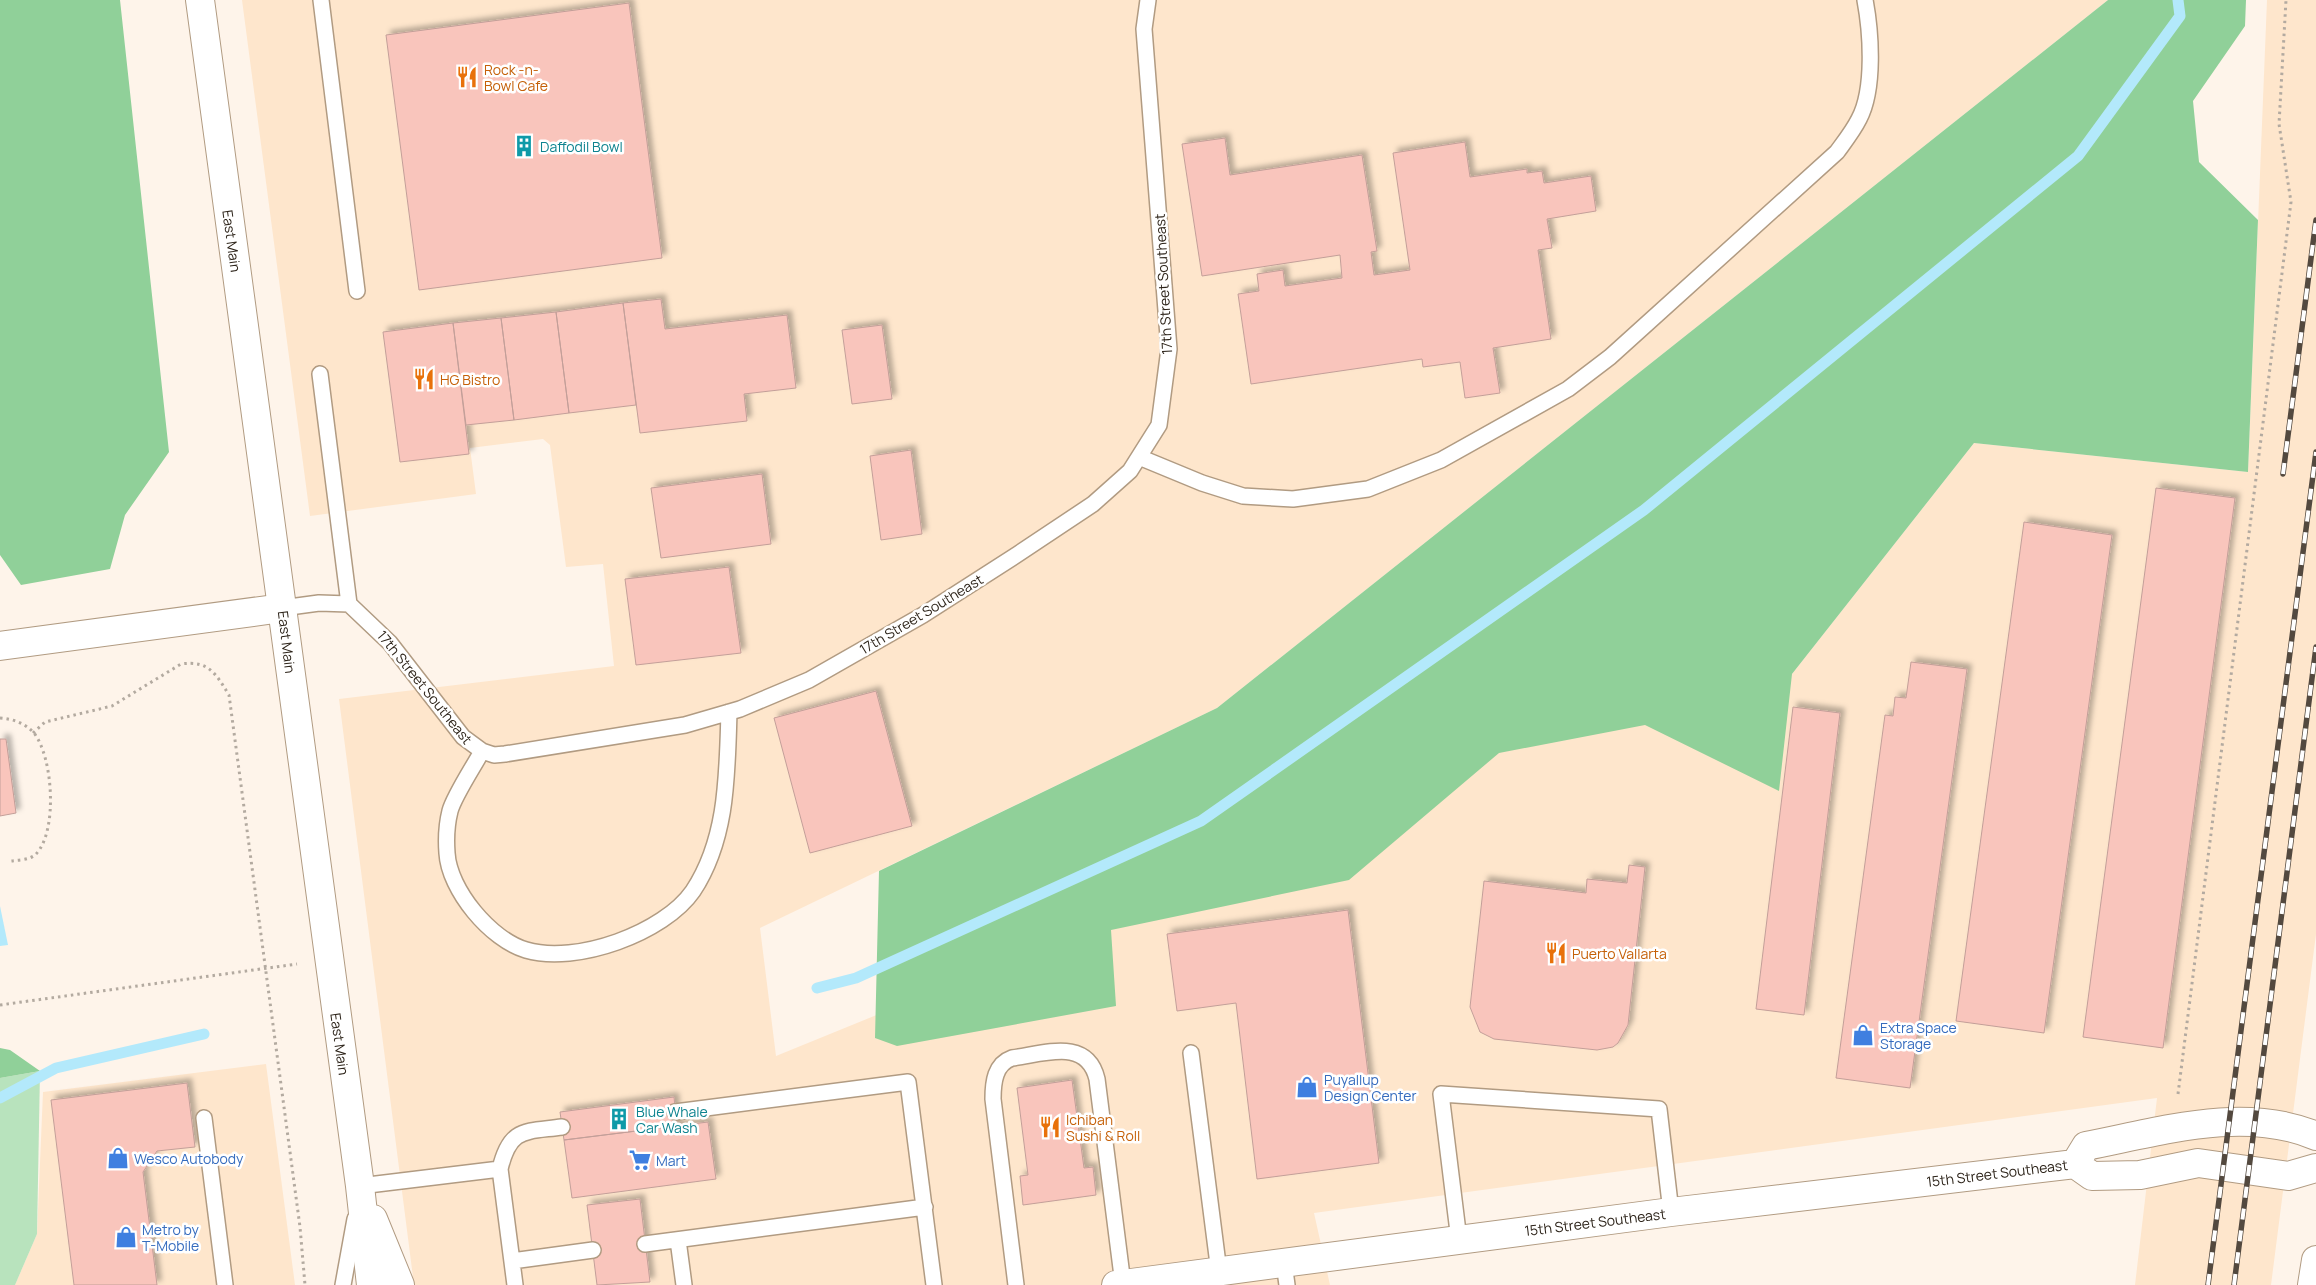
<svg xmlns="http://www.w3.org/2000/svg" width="2316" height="1285" font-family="Manrope,sans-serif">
  <defs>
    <filter id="shadow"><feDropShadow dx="4.5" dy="-4.5" stdDeviation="2.5" flood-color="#0004"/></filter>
  </defs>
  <rect width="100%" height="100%" fill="#fef4ea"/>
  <path fill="#fee6cc" d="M242,0h1866l-891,708 -457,220 16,128 412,-168 507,-330 97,116 182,-231 274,29 19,-472h49v934l-45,351h-136l22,-187 -843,115 16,72h-916l-75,-586 275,-33 -11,-102 -37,3 -16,-122 -7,-6 -73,9 6,46 -166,22z
    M266,1064l29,221h-280l22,-51 6,-142z"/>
  <path fill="#b8e3bd" d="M40,1071l-3,163 -22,51h-15v-207z"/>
  <path fill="#90d099" d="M0,0h120l49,452 -44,63 -15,54 -89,16 -21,-30z
    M2108,0h138l-1,26 -52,75 6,61 59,58 -10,252 -274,-29 -182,231 -13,117 -134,-66 -146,28 -150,127 -238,50 5,76 -219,40 -22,-8 4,-167 338,-163z
    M0,1048l10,2 30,21 -40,7z"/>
  <path fill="#b3e9fb" d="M0,906l8,39 -8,1z"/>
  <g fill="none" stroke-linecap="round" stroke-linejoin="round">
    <path stroke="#b3e9fb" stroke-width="11" d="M817,988l39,-10 345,-157 443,-311 434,-354 102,-140 -2,-16
      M0,1098l56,-30 148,-34"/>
  </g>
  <path fill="#f9c5bc" stroke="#c39f99" filter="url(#shadow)" d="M629,3l33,255 -243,32 -33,-255z
    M1225,138l5,37 132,-20 15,96 -6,1 3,23 36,-5 -17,-117 72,-11 5,35 57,-8v4l15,-2 2,12 47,-7 5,35 -49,8 5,29 -14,2 13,89 -58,9 7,45 -35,5 -5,-36 -37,5 -1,-8 -171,25 -13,-90 21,-3 -2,-17 26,-4 2,16 57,-8 -2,-23 -138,21 -20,-132z
    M661,299l4,30 122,-14 9,73 -52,6 3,27 -107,12 -17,-130z
    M623,303l13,102 -67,8 -13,-101z
    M556,312l13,101 -55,7 -13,-102z
    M501,318l13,102 -48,5 -13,-102z
    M453,323l16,131 -69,8 -17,-130z
    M882,325l10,74 -40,5 -10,-74z
    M911,450l11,84 -41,6 -11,-84z
    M762,474l9,70 -110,14 -10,-70z
    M2156,488l79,10 -72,550 -80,-11z
    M2024,522l88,13 -68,498 -88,-12z
    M729,567l12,86 -105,12 -11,-86z
    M1911,662l56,7 -57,419 -74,-10 49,-363 8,1 2,-19 11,1z
    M876,691l36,135 -102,27 -36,-135z
    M1793,707l47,6 -36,302 -48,-6z
    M0,739h6l10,74 -16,3z
    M1629,865l16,2 -17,158 -10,18 -5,4 -16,3 -103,-11 -14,-7 -10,-25 14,-126 102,12 1,-14 40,4z
    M1348,910l31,253 -122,16 -21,-176 -59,8 -10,-77z
    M1072,1080l12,88 9,-1 3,28 -73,10 -3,-29 8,-1 -11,-87z
    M187,1083l8,64 -38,4 -14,21 14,113h-83l-23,-185z
    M674,1097l3,29 -113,14 -4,-28z
    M708,1122l8,57 -144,19 -8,-58z
    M640,1199l10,83 -53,3 -10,-80z"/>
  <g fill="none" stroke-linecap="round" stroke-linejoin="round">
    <g stroke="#b19b82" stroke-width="18">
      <path id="service" d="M321,0l36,291
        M320,374l29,230
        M1139,457l63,26 41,13 50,3 75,-10 73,-29 127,-71 42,-32 227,-205c8,-11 16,-21 22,-33 16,-30 12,-87 6,-119
        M282,608l37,-5 30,1 41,39 73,94 19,14 12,4 11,-1 180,-29 55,-16 69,-29 114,-65 95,-61 75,-50 37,-33 29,-46 10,-76 -25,-320 4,-29
        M482,751c-8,15 -28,45 -32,60 -3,12 -4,29 -3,42 2,37 44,87 79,97 50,15 138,-17 167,-59 35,-53 34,-118 36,-179
        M1191,1053l28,219
        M675,1112l233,-30 26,203
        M204,1118l21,167
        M500,1169c10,-42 25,-37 62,-42
        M359,1191l1,-5 140,-17 15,116
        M678,1240l6,45
        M1459,1240l-18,-146 218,15 12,103
        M645,1244l280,-37
        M512,1261l81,-11
        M1284,1263l3,22
        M343,1285l12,-66
        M1016,1285l-23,-186c0,-17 2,-35 19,-41 32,-4 75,-21 85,21l26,205"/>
    </g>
    <g stroke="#b19b82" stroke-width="30">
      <path id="minor" d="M0,646l282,-38"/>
    </g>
    <g stroke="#b19b82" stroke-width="30">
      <path id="tertiary" d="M2075,1164l11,-18c73,-14 158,-41 230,-10
        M1116,1285l555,-73 404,-48 17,12 48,-1 58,-12 90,13 28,-8
        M2312,1285l4,-25"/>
    </g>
    <g stroke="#b19b82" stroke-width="30">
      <path id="secondary" d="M200,0l160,1186 11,99
        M373,1219l27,66"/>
    </g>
    <path stroke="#b3aaa0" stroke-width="3" stroke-dasharray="2.5 4" stroke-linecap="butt" d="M0,718c13,1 25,5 34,15 19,24 24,98 2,121 -6,6 -17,6 -25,7
      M33,733l12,-11 67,-16 69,-42c28,-4 35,10 48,31l71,532 5,58
      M0,1005l297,-41
      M2178,1094l113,-892 -12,-78 7,-124"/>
    <use href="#service" stroke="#fff" stroke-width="15"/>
    <use href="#minor" stroke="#fff" stroke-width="28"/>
    <use href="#tertiary" stroke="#fff" stroke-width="28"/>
    <use href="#secondary" stroke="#fff" stroke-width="28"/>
    <g stroke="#53493f" stroke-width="5.5">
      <path id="rail" d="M2283,474l33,-254
        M2208,1285l108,-833
        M2234,1285l82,-638"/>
    </g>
    <use href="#rail" stroke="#fff" stroke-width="4" stroke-dasharray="11" stroke-linecap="butt"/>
  </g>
  <defs>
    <g id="restaurant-bare" transform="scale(1.725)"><path d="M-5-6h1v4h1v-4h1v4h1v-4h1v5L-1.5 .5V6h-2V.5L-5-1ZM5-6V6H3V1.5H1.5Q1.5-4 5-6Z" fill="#e8710a" stroke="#fff" stroke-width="2.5" paint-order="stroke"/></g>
    <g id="building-bare" transform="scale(1.725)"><path d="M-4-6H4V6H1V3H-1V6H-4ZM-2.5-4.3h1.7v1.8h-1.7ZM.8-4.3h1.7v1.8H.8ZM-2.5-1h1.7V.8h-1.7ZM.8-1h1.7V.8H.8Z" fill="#0f9aa8" stroke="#fff" stroke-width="2.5" paint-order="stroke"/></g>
    <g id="shop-bare" transform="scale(1.725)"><path d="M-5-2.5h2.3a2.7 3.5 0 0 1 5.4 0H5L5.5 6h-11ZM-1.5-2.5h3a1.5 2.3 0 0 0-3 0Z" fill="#3f7fe0" stroke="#fff" stroke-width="2.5" paint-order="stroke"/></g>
    <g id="supermarket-bare" transform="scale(1.725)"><path d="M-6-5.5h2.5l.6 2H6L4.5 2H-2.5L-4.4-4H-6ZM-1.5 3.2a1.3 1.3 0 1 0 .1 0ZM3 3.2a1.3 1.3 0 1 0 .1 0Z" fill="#3f7fe0" stroke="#fff" stroke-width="2.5" paint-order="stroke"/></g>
  </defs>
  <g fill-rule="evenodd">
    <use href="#restaurant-bare" x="467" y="77"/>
    <use href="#building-bare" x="524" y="146"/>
    <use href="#restaurant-bare" x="424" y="379"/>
    <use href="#restaurant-bare" x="1556" y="953"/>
    <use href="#shop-bare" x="1863" y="1035"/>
    <use href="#shop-bare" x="1307" y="1087"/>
    <use href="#building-bare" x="619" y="1119"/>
    <use href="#restaurant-bare" x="1050" y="1127"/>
    <use href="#shop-bare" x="118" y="1158"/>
    <use href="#supermarket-bare" x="640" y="1160"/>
    <use href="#shop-bare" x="126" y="1237"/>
  </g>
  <g text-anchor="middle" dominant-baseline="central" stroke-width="5" stroke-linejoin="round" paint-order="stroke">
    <g font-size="14" fill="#c56008" stroke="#fff" text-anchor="start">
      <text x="484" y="69">Rock -n-<tspan x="484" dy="16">Bowl Cafe</tspan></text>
      <text x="440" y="379">HG Bistro</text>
      <text x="1572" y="953">Puerto Vallarta</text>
      <text x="1066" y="1119">Ichiban<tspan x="1066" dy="16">Sushi &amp; Roll</tspan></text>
    </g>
    <g font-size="14" fill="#0d838f" stroke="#fff" text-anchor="start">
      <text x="540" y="146">Daffodil Bowl</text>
      <text x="636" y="1111">Blue Whale<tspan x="636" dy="16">Car Wash</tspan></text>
    </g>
    <g font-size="14" fill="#2d241a" stroke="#fff">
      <text transform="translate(232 241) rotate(82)">East Main</text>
      <text transform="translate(1163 284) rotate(-93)">17th Street Southeast</text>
      <text transform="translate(921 614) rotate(-31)">17th Street Southeast</text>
      <text transform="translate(287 642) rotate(83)">East Main</text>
      <text transform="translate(425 687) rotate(51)">17th Street Southeast</text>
      <text transform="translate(340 1044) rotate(82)">East Main</text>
      <text transform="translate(1997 1173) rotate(-7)">15th Street Southeast</text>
      <text transform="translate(1595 1222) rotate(-7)">15th Street Southeast</text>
    </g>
    <g font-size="14" fill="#366cbe" stroke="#fff" text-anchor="start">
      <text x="1880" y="1027">Extra Space<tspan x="1880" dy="16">Storage</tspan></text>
      <text x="1324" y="1079">Puyallup<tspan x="1324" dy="16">Design Center</tspan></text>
      <text x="134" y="1158">Wesco Autobody</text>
      <text x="656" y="1160">Mart</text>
      <text x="142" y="1229">Metro by<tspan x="142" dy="16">T-Mobile</tspan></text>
    </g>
  </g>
</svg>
